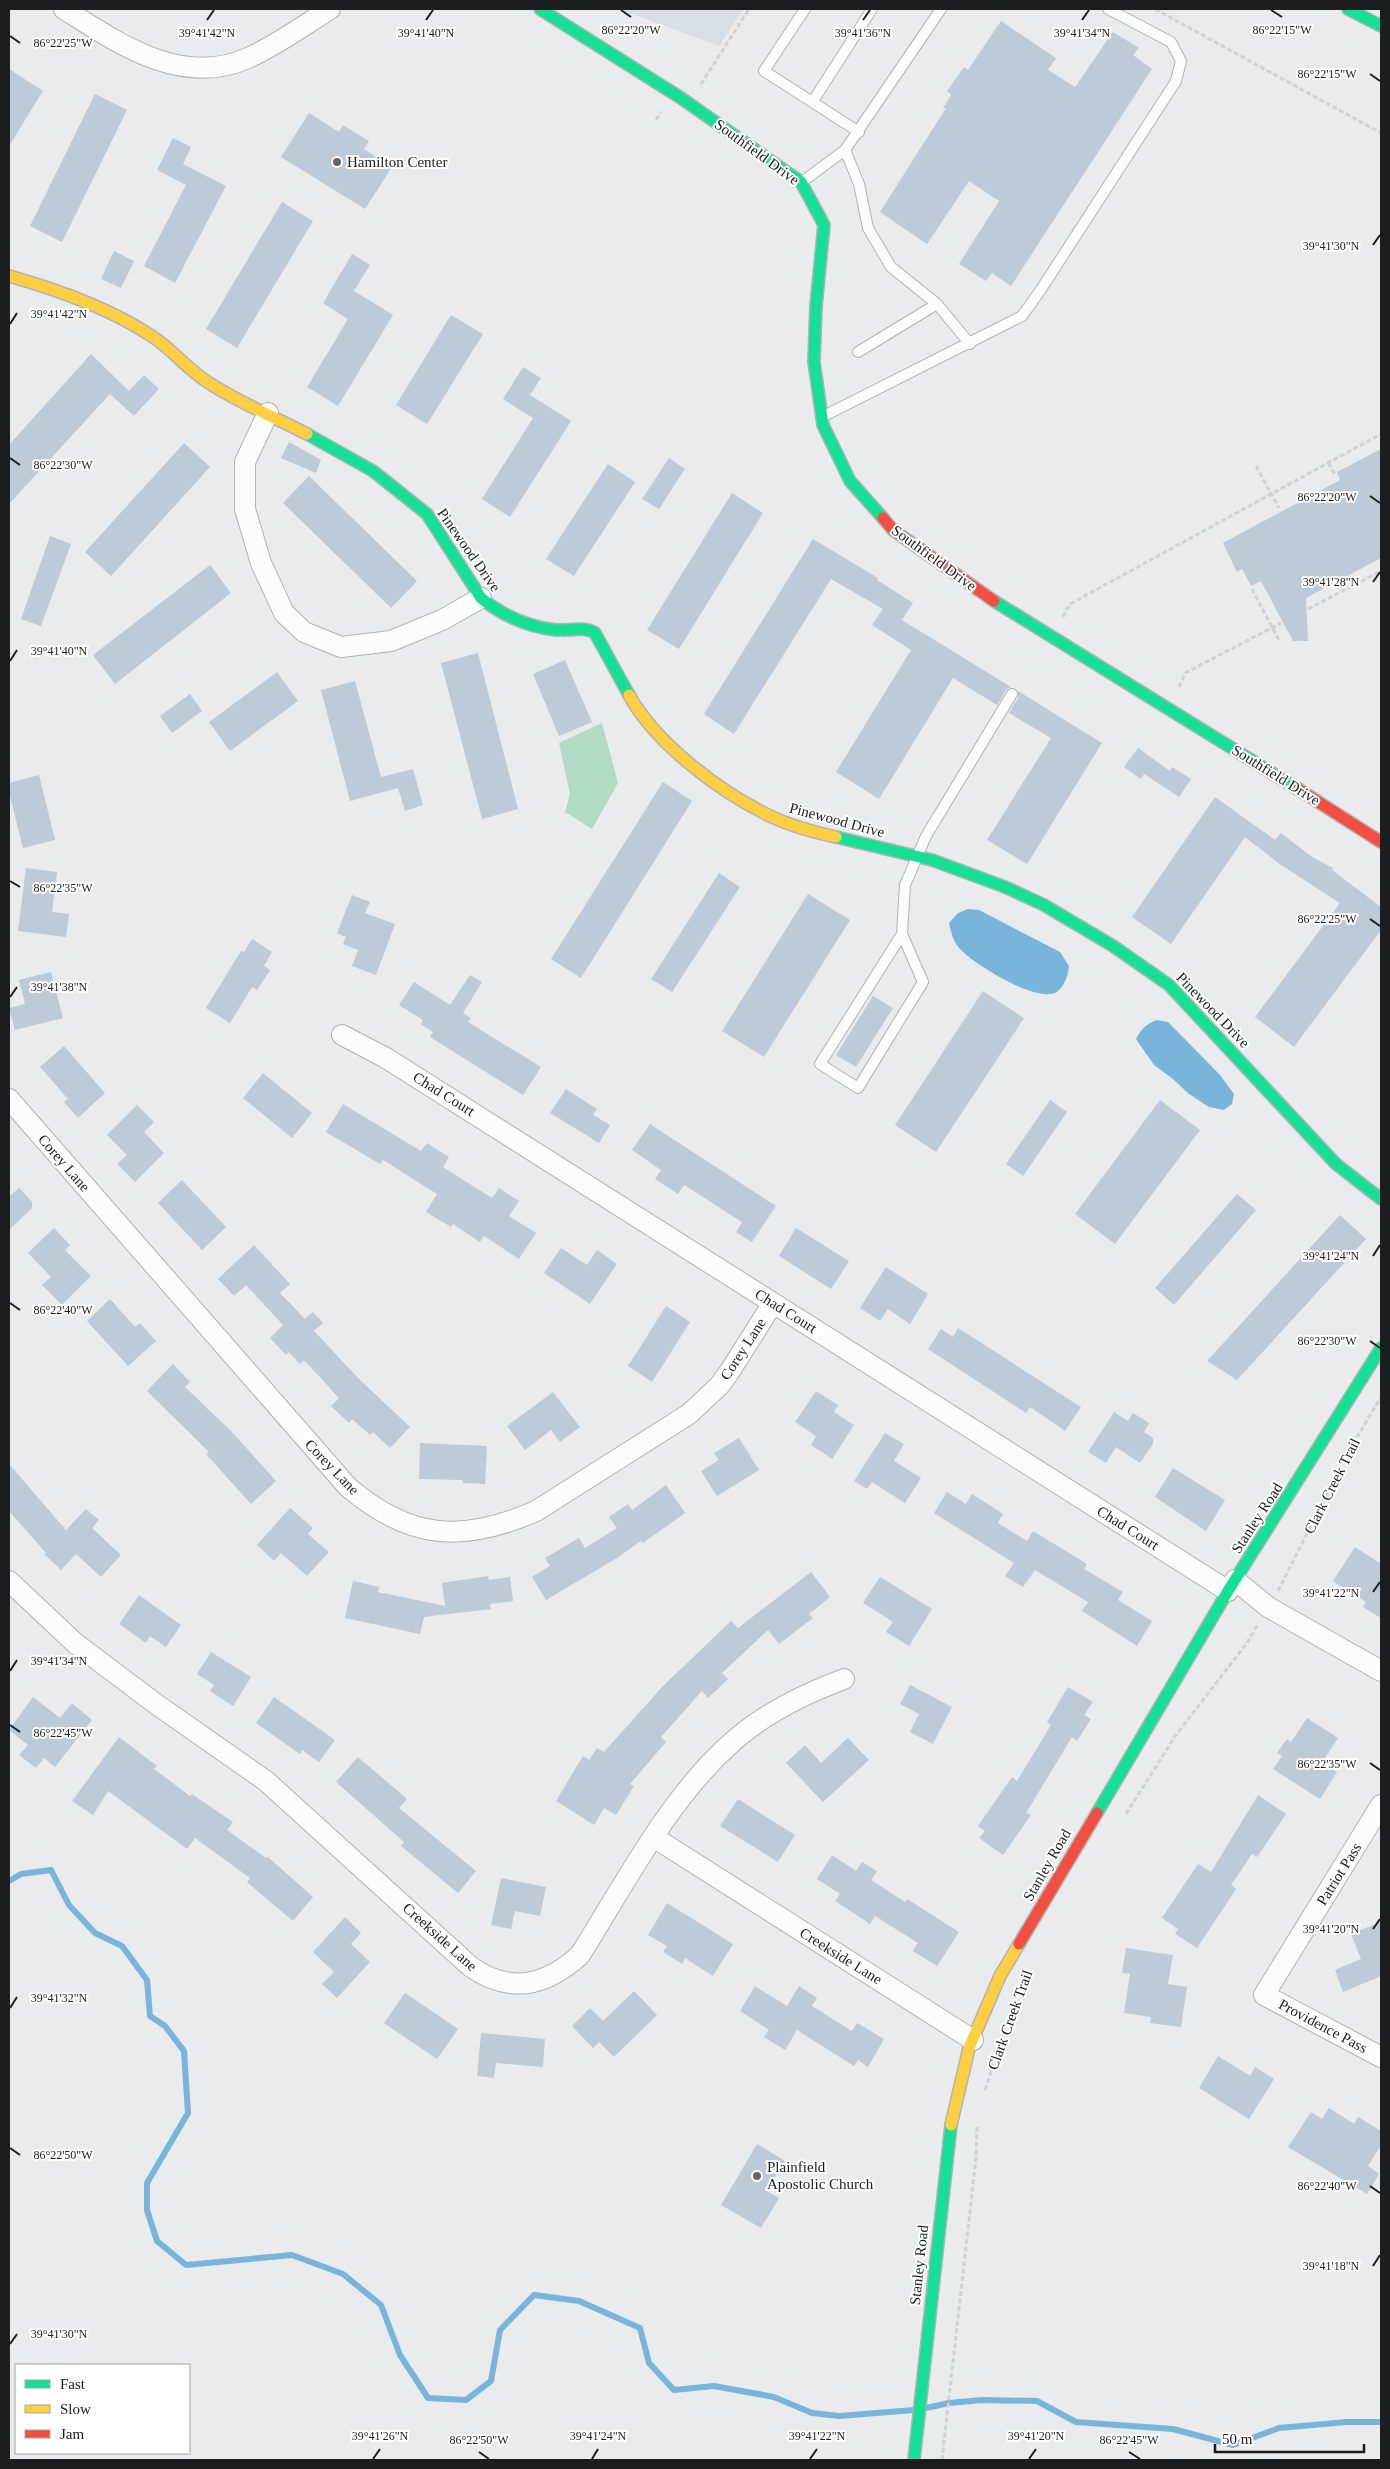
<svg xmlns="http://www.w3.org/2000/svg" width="1390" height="2469" font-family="'Times New Roman',serif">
  <rect width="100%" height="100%" fill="#e9ebed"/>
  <path fill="#d8dfe4" d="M619,9h124l-24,37z"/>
  <path fill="#b1dbc4" d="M602,723l16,60 -26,46 -27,-17 5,-18 -11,-51z"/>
  <path fill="#79b4da" d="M968,909l11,1 81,42 9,14c-1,9 -4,19 -11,25 -17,15 -82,-26 -96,-40 -8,-7 -11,-18 -13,-28l9,-10z
    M1157,1020l11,2 52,53 14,19 -2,10 -8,6 -15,-3 -20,-13 -16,-15 -19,-14 -18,-26c5,-10 10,-15 21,-19z"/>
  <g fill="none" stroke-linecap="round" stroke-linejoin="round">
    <path stroke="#79b4da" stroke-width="6" d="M9,1881l12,-7 30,-4 18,35 26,28 27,13 25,34 3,36 15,10 19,25 4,62 -41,70v27l10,31 29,24 106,-10 51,19 38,31 19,50 28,43 38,2 25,-19 9,-51 34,-35 45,6 61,27 9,35 25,27 40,-4 60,11 38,16 27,3 75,-6
      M926,2408l23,-5 33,-3 55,1 39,21 97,7 60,16 46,-17 68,-6h34"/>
  </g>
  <path fill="#bccbd7" d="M1001,21l55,37 -8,12 27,17 38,-55 26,16 -6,7 19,14 -141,217 -19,-13 -6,8 -27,-17 40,-63 -30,-20 -42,63 -47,-32 66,-104h-3l8,-13 -4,-4 17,-24 4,3z
    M9,69l34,22 -34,55z
    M95,94l32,16 -65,132 -32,-16z
    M309,113l30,19 4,-7 26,16 -5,8 28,18 -27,42 -84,-52z
    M173,138l18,9 -8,17 43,22 -51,97 -31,-17 42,-81 -29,-15z
    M282,202l31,19 -76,127 -31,-19z
    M114,251l20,10 -13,27 -20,-9z
    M352,254l18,11 -16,26 39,24 -55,91 -31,-19 41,-68 -25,-16z
    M451,315l32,19 -56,90 -31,-19z
    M91,354l38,37 15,-16 15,14 -25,27 -24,-22 -101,110v-59z
    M523,367l18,11 -11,17 41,26 -61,96 -28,-18 51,-81 -30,-19z
    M289,442l32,18 -5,13 -35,-15z
    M184,443l26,24 -99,109 -26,-24z
    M1381,449v109l-75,40 2,43h-15l-32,-60 -10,5 -9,-17 -5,3 -14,-29 117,-63 -3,-8z
    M669,458l16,11 -26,40 -17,-10z
    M608,464l27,18 -61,94 -28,-17z
    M309,476l108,105 -26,27 -108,-105z
    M732,493l31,20 -84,136 -32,-19z
    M50,536l21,8 -30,82 -20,-7z
    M813,539l65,39 -1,2 36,23 -11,17 109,67 -5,3 -9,15 -44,-27 -74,121 -43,-27 75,-122 -39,-25 11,-16 -52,-30 -97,155 -30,-20z
    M210,565l21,28 -116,91 -22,-29z
    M478,653l40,156 -36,10 -41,-156z
    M565,660l27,62 -33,14 -26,-62z
    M277,672l21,29 -68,50 -21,-29z
    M355,681l26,96 32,-8 10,36 -18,6 -7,-23 -48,13 -29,-111z
    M1018,691l84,52 -75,121 -40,-24 64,-102 -42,-25 9,-15z
    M190,694l12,17 -30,22 -12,-17z
    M1138,748l32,23 2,-4 19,12 -12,18 -35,-23 -3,5 -17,-12z
    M39,775l16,65 -32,8 -14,-56v-9z
    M663,782l29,19 -111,177 -30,-19z
    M1215,797l60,43 6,-7 31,24 21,11 -1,2 49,37v23l-87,117 -39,-30 85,-114 -59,-38 -36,-28 -74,107 -39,-27z
    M26,868l31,4 -5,40 17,2 -3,23 -48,-6z
    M719,873l21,14 -68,105 -21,-13z
    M808,894l42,26 -86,137 -42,-26z
    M352,895l18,7 -5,11 30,11 -19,51 -24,-9 6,-16 -15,-6 3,-7 -9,-4z
    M252,939l20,13 -8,14 6,4 -13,20 -5,-3 -22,36 -24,-15 35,-57 3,1z
    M51,972l12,46 -48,12 -6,-22 16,-4 -6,-24z
    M470,975l12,7 -19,31 8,5 -3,4 73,45 -18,28 -93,-58 3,-5 -12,-8 2,-4 -24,-15 15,-23 36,23z
    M983,991l41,27 -88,134 -41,-27z
    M873,996l20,12 -37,59 -20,-12z
    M64,1046l41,47 -27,25 -14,-16 4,-3 -28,-32z
    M263,1073l49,40 -20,25 -49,-40z
    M566,1089l31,20 -4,6 17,10 -11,18 -49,-30z
    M1050,1100l17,12 -44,64 -17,-12z
    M1160,1100l40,30 -85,114 -40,-30z
    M343,1104l78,47 6,-8 22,14 -6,10 49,31 7,-10 20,13 -10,15 27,17 -17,26 -35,-23 -4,6 -27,-18 -2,3 -25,-15 11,-18 -54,-34 -3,4 -54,-32z
    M137,1105l17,17 -10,10 20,21 -29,29 -18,-18 10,-9 -20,-20z
    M650,1124l126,82 -24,36 -16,-10 6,-10 -58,-37 -6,9 -23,-15 6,-9 -29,-20z
    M182,1180l44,47 -24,23 -44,-47z
    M19,1188l13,14v6l-23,22v-33z
    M1237,1194l19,16 -82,95 -19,-17z
    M1340,1215l26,24 -129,141 -30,-19z
    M54,1228l16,17 -5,5 26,26 -29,29 -20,-20 9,-8 -23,-24z
    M796,1228l53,33 -18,28 -52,-33z
    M254,1245l36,39 -10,9 25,26 8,-7 10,11 -9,8 44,47 52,49 -20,21 -17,-16 -3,3 -18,-16 -3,4 -18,-17 8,-8 -35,-38 -4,4 -11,-12 -3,3 -16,-17 13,-13 -37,-40 -12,11 -16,-17z
    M561,1248l26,17 10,-15 20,14 -27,40 -46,-31z
    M886,1267l42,27 -18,30 -22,-15 -8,12 -20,-13z
    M110,1299l25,28 5,-4 16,18 -28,25 -41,-45z
    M666,1306l24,16 -38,60 -24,-16z
    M958,1328l123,79 -16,24 -35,-24 -4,6 -98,-64 13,-20 12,8z
    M173,1364l17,18 -5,5 46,44 45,50 -25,23 -45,-50 3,-2 -62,-61z
    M816,1391l22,14 -4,7 20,13 -22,34 -21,-14 5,-9 -21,-14z
    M553,1392l27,35 -20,15 -9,-12 -26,20 -18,-24z
    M1114,1412l14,9 5,-8 16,10 -5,9 9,6v6l-13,19 -24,-16 -10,16 -18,-11z
    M885,1433l19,11 -10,17 27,17 -16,25 -33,-21 -5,7 -13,-8z
    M739,1438l20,32 -42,26 -16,-25 18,-11 -5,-7z
    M420,1443l67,3 -2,38 -22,-1v-3l-44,-1z
    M9,1464l57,66 20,-21 13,11 -7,8 29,27 -20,22 -25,-23 -15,16 -17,-16 2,-1 -37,-42z
    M1173,1468l52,32 -19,31 -51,-34z
    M666,1485l19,28 -42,30 -2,-2 -24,17 -71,42 -14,-23 18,-11 -5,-8 34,-20 6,10 32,-20 -8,-11 19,-13 4,6z
    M947,1492l19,12 6,-10 31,20 -5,9 29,18 6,-10 54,33 -3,5 39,23 -5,8 34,21 -15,25 -55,-35 6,-9 -53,-32 -12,17 -18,-11 9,-13 -80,-50z
    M290,1508l23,20 -5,6 21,18 -22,24 -26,-23 -7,8 -17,-16z
    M1355,1547l26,17v54l-18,-11 3,-5 -33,-21z
    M811,1572l19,25 -21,17 4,4 -34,26 -11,-14 -46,43 6,6 -20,19 -6,-7 -41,46 5,5 -36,42 4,2 -18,29 -12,-7 -10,17 -38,-24 27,-45 6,4 8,-12 7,4 59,-66 68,-65 7,7z
    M488,1576l1,4 21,-3 3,24 -23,3 1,5 -67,8 -4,17 -75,-16 8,-37 26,6 -1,5 67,14 -3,-23z
    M880,1577l52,32 -23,37 -23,-14 7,-10 -30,-19z
    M139,1595l42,30 -15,22 -16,-11 -4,7 -27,-19z
    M211,1652l40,25 -18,29 -23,-15 4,-6 -17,-11z
    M910,1685l42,22 -19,37 -23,-12 9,-18 -19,-10z
    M1068,1687l25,15 -9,13 7,4 -14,22 -5,-4 -46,76 5,2 -28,40 -24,-17 6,-7 -7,-5 34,-49 5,4 34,-56 -4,-3z
    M33,1697l27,21 12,-15 20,17 -37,47 -11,-9 -8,10 -17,-13 9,-10 -19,-15z
    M274,1697l61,43 -16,22 -17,-12 -2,4 -44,-31z
    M1307,1718l31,20 -16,25 15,9 -17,27 -47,-30 9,-13 -5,-3 10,-14 4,3z
    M119,1737l38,29 -3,3 36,27 2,-2 41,28 -6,8 39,28 2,-1 45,40 -20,24 -46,-39 3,-4 -55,-40 -8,11 -79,-58 -15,24 -21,-14z
    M848,1738l21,22 -46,42 -37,-39 19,-18 16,18z
    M358,1757l49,42 -8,9 77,63 -18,22 -57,-47 3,-4 -68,-60z
    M1258,1795l28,19 -29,43 -5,-3 -21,31 5,4 -39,59 -22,-14 3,-5 -16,-11 36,-54 13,8z
    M738,1799l57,36 -17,27 -58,-36z
    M832,1855l24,16 6,-9 15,9 -6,9 34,22 2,-3 52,33 -22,34 -24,-15 5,-8 -43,-27 -5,8 -35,-23 5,-7 -23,-15z
    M501,1878l45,9 -6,29 -25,-5 -4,18 -20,-4z
    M667,1903l66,41 -20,32 -28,-18 -3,6 -19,-12 4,-6 -19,-11z
    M345,1917l16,16 -10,11 19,18 -33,36 -15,-14 12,-12 -21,-20z
    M1381,1922v54l-38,16 -8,-22 26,-11 -10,-25z
    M1126,1948l47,7 -5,29 19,3 -6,40 -31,-4 1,-6 -27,-4 6,-39 -8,-1z
    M755,1986l32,20 12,-20 18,12 -5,8 40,25 5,-8 27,16 -16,28 -10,-7 -4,6 -57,-36 -12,20 -21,-13 5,-7 -29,-19z
    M634,1991l23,24 -43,42 -15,-15 -6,6 -21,-22 18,-18 13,13z
    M405,1993l53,36 -21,30 -53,-36z
    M481,2033l64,6 -2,28 -47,-4 -2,15 -17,-2z
    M1218,2056l32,20 5,-9 19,12 -25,40 -50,-31z
    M1329,2108l25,16 4,-7 23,14v14l-13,21 11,8 -12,20 -79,-47 23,-35 11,7z
    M757,2144l28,17 -18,30 12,7 -18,30 -40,-23z"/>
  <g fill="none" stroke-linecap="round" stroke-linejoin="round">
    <g stroke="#b0b2b4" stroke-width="12">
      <path id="lane" d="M805,9l-41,62 95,61
        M813,101l59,-92
        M845,150l14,34 9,44 23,39 46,37 33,40
        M802,182l43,-32 96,-141
        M858,352l79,-48
        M824,416l198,-100 18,-25 136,-210 5,-20 -10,-19 -63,-33
        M902,934l21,48 -65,106 -38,-24 82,-130 3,-49 21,-49 86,-142"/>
    </g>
    <g stroke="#b0b2b4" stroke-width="22">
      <path id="street" d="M64,9c54,34 117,79 184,49 29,-13 55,-32 82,-49
        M268,413l-23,49v47l16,54 23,50 20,19 37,15 50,-6 51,-21 39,-22
        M342,1035l44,23 842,533
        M9,1099l339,388c62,53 115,56 188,24l153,-97 30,-28 11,-15 43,-68
        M1235,1580l33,27 113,64
        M9,1581l66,62 81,61 110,77 205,186c39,27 75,19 109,-12 44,-70 88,-155 149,-210 32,-30 75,-51 115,-66
        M1381,1805l-117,190 117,62
        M655,1838l318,202"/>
    </g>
    <g stroke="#b0b2b4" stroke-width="14">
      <path id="fast" d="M540,9l141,89 120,84 23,43 -8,81 -2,56 9,63 27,56 33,37
        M1348,9l33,17
        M307,434l66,37 54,43 54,84c22,18 47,29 75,32 13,1 28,-4 39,3l34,62
        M994,601l304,188
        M836,837l96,23 73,27 39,18 69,41 56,39 167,179 45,35
        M1097,1813l131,-222 153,-243
        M914,2460l37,-335"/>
    </g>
    <g stroke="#b0b2b4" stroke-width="14">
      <path id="slow" d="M9,276c50,14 101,32 144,61 20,13 35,33 56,46 31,20 65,34 98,51
        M629,695c27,49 91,97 141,121 21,10 43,16 66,21
        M951,2125l18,-77 31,-72 19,-32"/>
    </g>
    <g stroke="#b0b2b4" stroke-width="14">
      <path id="jam" d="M883,518l10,12 101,71
        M1298,789l83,53
        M1019,1944l78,-131"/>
    </g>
    <path stroke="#d2d2d3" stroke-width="3" stroke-dasharray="5 2.5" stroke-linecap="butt" d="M1155,9l226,124
      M701,84l48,-75
      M656,120l5,-8
      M1328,463l8,13
      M1256,466l23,42
      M1252,589l27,51
      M1308,609l73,-38
      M1063,617l7,-13 20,-11 291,-159
      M1179,687l6,-14 96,-50
      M1278,1591l69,-137 34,-57
      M1126,1814l50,-79 71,-92 11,-19
      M985,2090l20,-60
      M942,2460l34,-302 1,-33"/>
    <use href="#lane" stroke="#fcfcfc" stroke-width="10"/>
    <use href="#street" stroke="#fcfcfc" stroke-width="20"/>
    <use href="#fast" stroke="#16e098" stroke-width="11"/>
    <use href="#slow" stroke="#ffcf43" stroke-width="11"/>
    <use href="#jam" stroke="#f24e42" stroke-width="11"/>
  </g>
  <path fill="none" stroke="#1c1d1e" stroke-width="2" d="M621,10l10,7M1271,10l11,7M207,20l7,-10M426,20l7,-10M863,20l7,-10M1082,20l7,-10M10,36l10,7M1370,74l10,7M1373,245l7,-10M10,324l7,-11M10,458l10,7M1370,496l10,7M1373,582l7,-10M10,661l7,-11M10,881l10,6M1370,919l10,7M10,997l7,-10M1373,1256l7,-11M10,1303l10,7M1370,1341l10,7M1373,1592l7,-10M10,1671l7,-11M10,1725l10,7M1370,1763l10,7M1373,1929l7,-10M10,2008l7,-11M10,2148l10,7M1370,2186l10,7M1373,2266l7,-11M10,2344l7,-10M479,2452l10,7M1129,2452l11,7M373,2459l7,-10M592,2459l6,-10M810,2459l7,-10M1029,2459l7,-10"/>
  <g fill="#646566" stroke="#fff" stroke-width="2">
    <circle cx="337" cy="162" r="5"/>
    <circle cx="757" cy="2176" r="5"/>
  </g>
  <g text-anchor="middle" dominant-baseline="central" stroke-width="4" stroke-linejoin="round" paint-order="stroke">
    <g font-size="15" fill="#1c1d1e" stroke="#fff">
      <text transform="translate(757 152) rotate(36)">Southfield Drive</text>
      <text transform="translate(469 550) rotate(55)">Pinewood Drive</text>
      <text transform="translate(934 558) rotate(36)">Southfield Drive</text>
      <text transform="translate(1276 775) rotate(32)">Southfield Drive</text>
      <text transform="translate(837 820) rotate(15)">Pinewood Drive</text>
      <text transform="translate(1213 1010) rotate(46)">Pinewood Drive</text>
      <text transform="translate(444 1094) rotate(32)">Chad Court</text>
      <text transform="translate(64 1163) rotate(49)">Corey Lane</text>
      <text transform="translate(786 1311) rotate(32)">Chad Court</text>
      <text transform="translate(743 1349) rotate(-57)">Corey Lane</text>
      <text transform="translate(332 1467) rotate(46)">Corey Lane</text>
      <text transform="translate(1332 1486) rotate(-63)">Clark Creek Trail</text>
      <text transform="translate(1257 1518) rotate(-57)">Stanley Road</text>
      <text transform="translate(1128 1528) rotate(32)">Chad Court</text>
      <text transform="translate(1047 1865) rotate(-60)">Stanley Road</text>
      <text transform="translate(1339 1874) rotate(-58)">Patriot Pass</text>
      <text transform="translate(440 1937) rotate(42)">Creekside Lane</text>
      <text transform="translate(841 1956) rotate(32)">Creekside Lane</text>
      <text transform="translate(1010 2020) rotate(-70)">Clark Creek Trail</text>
      <text transform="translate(1323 2026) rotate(28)">Providence Pass</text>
      <text transform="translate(919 2265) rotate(-84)">Stanley Road</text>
    </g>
    <g font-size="15" fill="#1c1d1e" stroke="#fff" text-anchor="start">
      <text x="347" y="162">Hamilton Center</text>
      <text x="767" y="2167">Plainfield<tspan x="767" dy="17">Apostolic Church</tspan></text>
    </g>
  </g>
  <g font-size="12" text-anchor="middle" fill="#1c1d1e" stroke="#fff" stroke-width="4" stroke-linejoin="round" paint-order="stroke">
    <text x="631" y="34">86°22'20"W</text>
    <text x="1282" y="34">86°22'15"W</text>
    <text x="207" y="37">39°41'42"N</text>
    <text x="426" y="37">39°41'40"N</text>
    <text x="863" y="37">39°41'36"N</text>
    <text x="1082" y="37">39°41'34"N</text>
    <text x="63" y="47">86°22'25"W</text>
    <text x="1327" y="78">86°22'15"W</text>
    <text x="1331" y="250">39°41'30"N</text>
    <text x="59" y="318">39°41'42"N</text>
    <text x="63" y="469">86°22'30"W</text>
    <text x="1327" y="501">86°22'20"W</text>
    <text x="1331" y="586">39°41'28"N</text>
    <text x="59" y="655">39°41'40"N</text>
    <text x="63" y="892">86°22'35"W</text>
    <text x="1327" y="923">86°22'25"W</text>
    <text x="59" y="991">39°41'38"N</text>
    <text x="1331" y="1260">39°41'24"N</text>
    <text x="63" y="1314">86°22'40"W</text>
    <text x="1327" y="1345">86°22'30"W</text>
    <text x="1331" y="1597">39°41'22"N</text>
    <text x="59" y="1665">39°41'34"N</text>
    <text x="63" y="1737">86°22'45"W</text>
    <text x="1327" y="1768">86°22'35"W</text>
    <text x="1331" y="1933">39°41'20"N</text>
    <text x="59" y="2002">39°41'32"N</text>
    <text x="63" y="2159">86°22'50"W</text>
    <text x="1327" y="2190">86°22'40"W</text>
    <text x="1331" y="2270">39°41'18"N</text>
    <text x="59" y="2338">39°41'30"N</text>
    <text x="380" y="2440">39°41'26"N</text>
    <text x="598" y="2440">39°41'24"N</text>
    <text x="817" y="2440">39°41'22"N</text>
    <text x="1036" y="2440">39°41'20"N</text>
    <text x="479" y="2444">86°22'50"W</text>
    <text x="1129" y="2444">86°22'45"W</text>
  </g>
  <rect width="1390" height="2469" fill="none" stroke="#1c1d1e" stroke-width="20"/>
  <rect x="15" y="2364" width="175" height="90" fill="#ffffff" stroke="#a4a5a5"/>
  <rect x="25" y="2380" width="25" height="8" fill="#16e098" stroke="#a4a5a5"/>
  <text x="60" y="2389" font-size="15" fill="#1c1d1e">Fast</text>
  <rect x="25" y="2405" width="25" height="8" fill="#ffcf43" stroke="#a4a5a5"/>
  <text x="60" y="2414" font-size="15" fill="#1c1d1e">Slow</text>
  <rect x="25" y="2430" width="25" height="8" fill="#f24e42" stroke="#a4a5a5"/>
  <text x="60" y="2439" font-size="15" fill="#1c1d1e">Jam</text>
  <path d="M1215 2444v8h149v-8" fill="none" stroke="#1c1d1e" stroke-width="2.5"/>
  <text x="1222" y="2444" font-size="15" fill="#1c1d1e" stroke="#ffffff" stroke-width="4" paint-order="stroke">50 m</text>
</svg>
